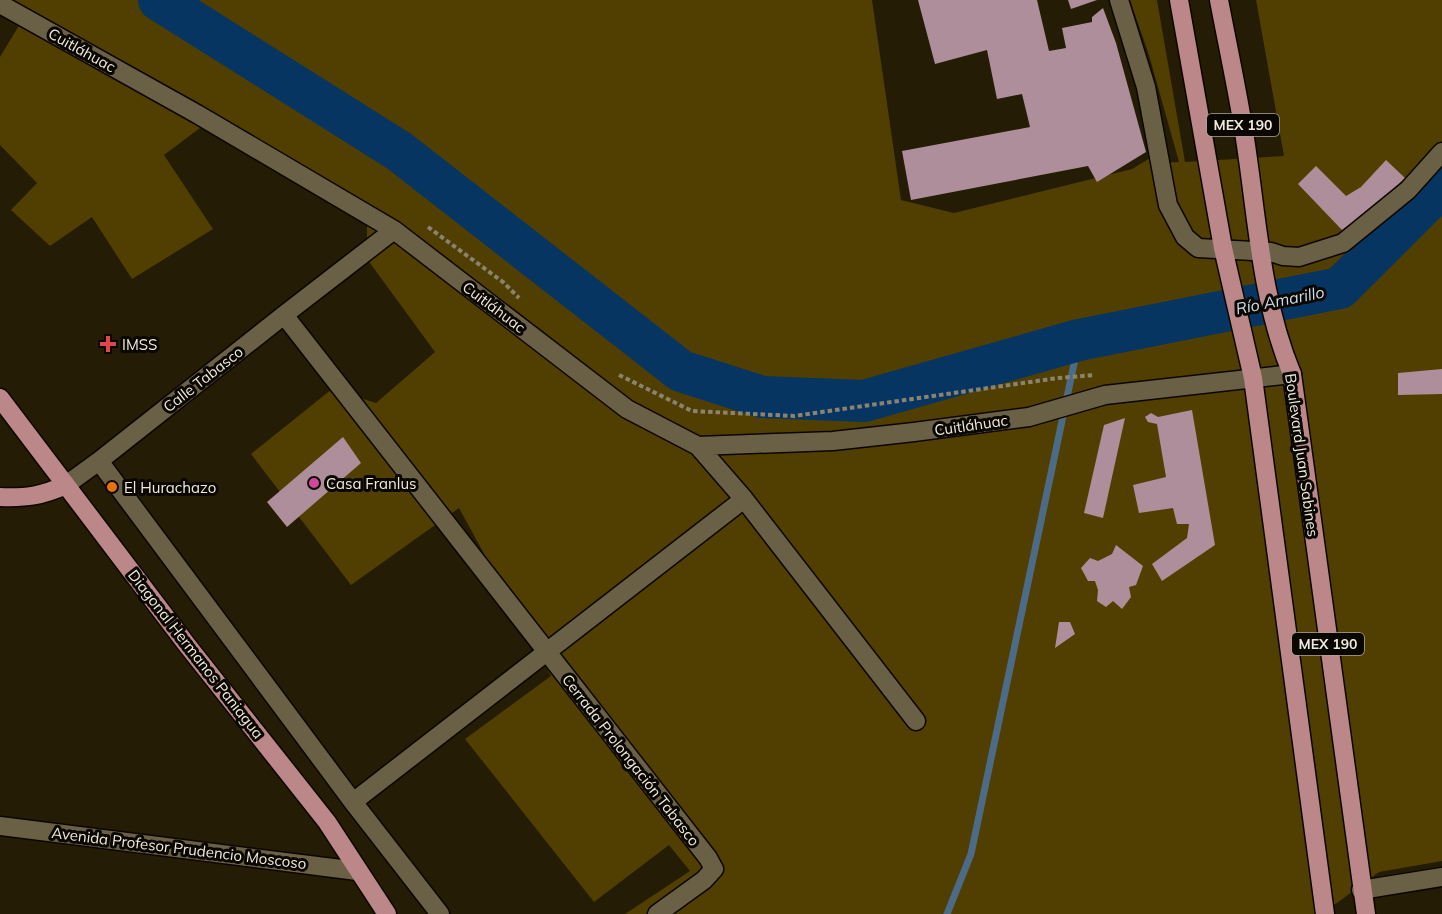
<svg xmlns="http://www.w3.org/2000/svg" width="1442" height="914" font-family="Mulish,sans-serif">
  <rect width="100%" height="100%" fill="#241c04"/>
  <path fill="#513f01" d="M0,0h872l29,200 53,13 178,-44 23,-14 2,8 22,-1 -30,-107 -19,-55h27l28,162 99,-6 -28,-156h186v861l-63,11 -57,42h-697l65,-43 -21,-26 -75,57 -129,-163 86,-63 -92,-168 -108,77 -100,-131 81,-65 44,14 59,-51 -68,-93v-34l-163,-100 -40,30 49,74 -81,50 -40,-62 -42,29 -39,-36 26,-27 -37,-38v-88l21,-35z"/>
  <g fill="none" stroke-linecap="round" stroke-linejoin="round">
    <path stroke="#4c6b87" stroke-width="7" d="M947,914l24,-60 108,-514"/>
    <path stroke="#063562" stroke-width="42" d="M159,0l240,151 282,220 81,26 102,4 215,-61 261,-52 102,-102"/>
  </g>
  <path fill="#ad8e9a" d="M918,0h119l12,51 17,-3 -4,-20 30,-6v-5l11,-9 13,35 30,109 -49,30 -9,-16 -177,34 -9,-49 128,-24 -8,-33 -25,5 -10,-49 -52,14z
    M1068,0h29l-26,9z
    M1386,160l19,18 -29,28 -34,24 -44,-46 18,-18 30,30 15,-9z
    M1442,369v25l-44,1v-22z
    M1192,410l23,135 -53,36 -10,-17 35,-26 2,-14h-12l-4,-16 -34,5 -6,-28 33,-8 -9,-53 -9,-2 -3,-5 6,-4 7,4z
    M1125,418l-22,100 -19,-5 20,-88z
    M343,437l18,26 -74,64 -20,-25z
    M1116,545l27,21 -7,19 -7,2 2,10 -9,12 -9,-8 -7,6 -9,-6 1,-11 -3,-9h-7l-7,-13 9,-10 8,3 14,-7z
    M1059,622h11l5,12 -20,14z"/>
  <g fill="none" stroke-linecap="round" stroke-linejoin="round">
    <g stroke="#0d0600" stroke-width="21">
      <path id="minor" d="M1119,0l27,87 22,118 17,32 13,11 73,4 12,4 16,1 44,-14 65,-53 34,-38
        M0,4l197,110 197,116 233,179 71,37 135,-5 81,-9 115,-15 76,-22 187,-21
        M284,315l424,543 6,11 -10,11 -47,34
        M698,446l46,53 172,222
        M99,461l254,341 87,112
        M66,485l33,-24 185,-146 110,-85
        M353,802l391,-303
        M0,826l357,45
        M1361,890l81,-13"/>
    </g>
    <g stroke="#0d0600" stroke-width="21">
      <path id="major" d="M1179,0l44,248 30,130 72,536
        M1219,0c8,42 17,84 24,126 14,83 16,169 49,248l74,540
        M0,398l187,247 140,177 60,92
        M0,497c27,1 41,-1 66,-12"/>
    </g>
    <path stroke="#8a8370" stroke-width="4" stroke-dasharray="4.5 3" stroke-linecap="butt" d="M428,227l75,55 16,16
      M619,375l73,36 102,5 264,-38 37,-3"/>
    <use href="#minor" stroke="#696046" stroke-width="18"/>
    <use href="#major" stroke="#bb8788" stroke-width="18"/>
  </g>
  <path fill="#e0444e" stroke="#0a0701" stroke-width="2" d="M105 335h6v6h6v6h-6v6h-6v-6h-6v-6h6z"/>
  <circle fill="#d1479c" stroke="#0a0701" stroke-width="2" cx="314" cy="483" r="6"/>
  <circle fill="#e8710a" stroke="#0a0701" stroke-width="2" cx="112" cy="487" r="6"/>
  <g text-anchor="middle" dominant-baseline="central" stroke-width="6" stroke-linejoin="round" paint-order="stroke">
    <g fill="#0a0701" stroke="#aba69a" stroke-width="1.5">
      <rect x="1207" y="114" width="72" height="22" rx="4.5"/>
      <rect x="1292" y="633" width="72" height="22" rx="4.5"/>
    </g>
    <g font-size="14" font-weight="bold" fill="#f0eadc">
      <text x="1243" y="125">MEX 190</text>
      <text x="1328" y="644">MEX 190</text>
    </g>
    <g font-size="15" fill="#f0eadc" stroke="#0a0701">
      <text transform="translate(82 50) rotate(29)">Cuitláhuac</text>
      <text transform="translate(494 307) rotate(37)">Cuitláhuac</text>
      <text transform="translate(203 379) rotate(-38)">Calle Tabasco</text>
      <text transform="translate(971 425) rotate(-8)">Cuitláhuac</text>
      <text transform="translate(1302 455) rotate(82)">Boulevard Juan Sabines</text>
      <text transform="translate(196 654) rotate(52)">Diagonal Hermanos Paniagua</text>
      <text transform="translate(631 760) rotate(52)">Cerrada Prolongación Tabasco</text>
      <text transform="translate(179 848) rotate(7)">Avenida Profesor Prudencio Moscoso</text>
    </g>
    <g font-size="15" fill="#f0eadc" stroke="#0a0701" text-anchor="start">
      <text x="122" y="344">IMSS</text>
      <text x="326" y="483">Casa Franlus</text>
      <text x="124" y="487">El Hurachazo</text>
    </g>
    <g font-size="16" font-style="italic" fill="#ceddee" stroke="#0a0701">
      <text transform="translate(1280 300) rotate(-11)">Río Amarillo</text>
    </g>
  </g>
</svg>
